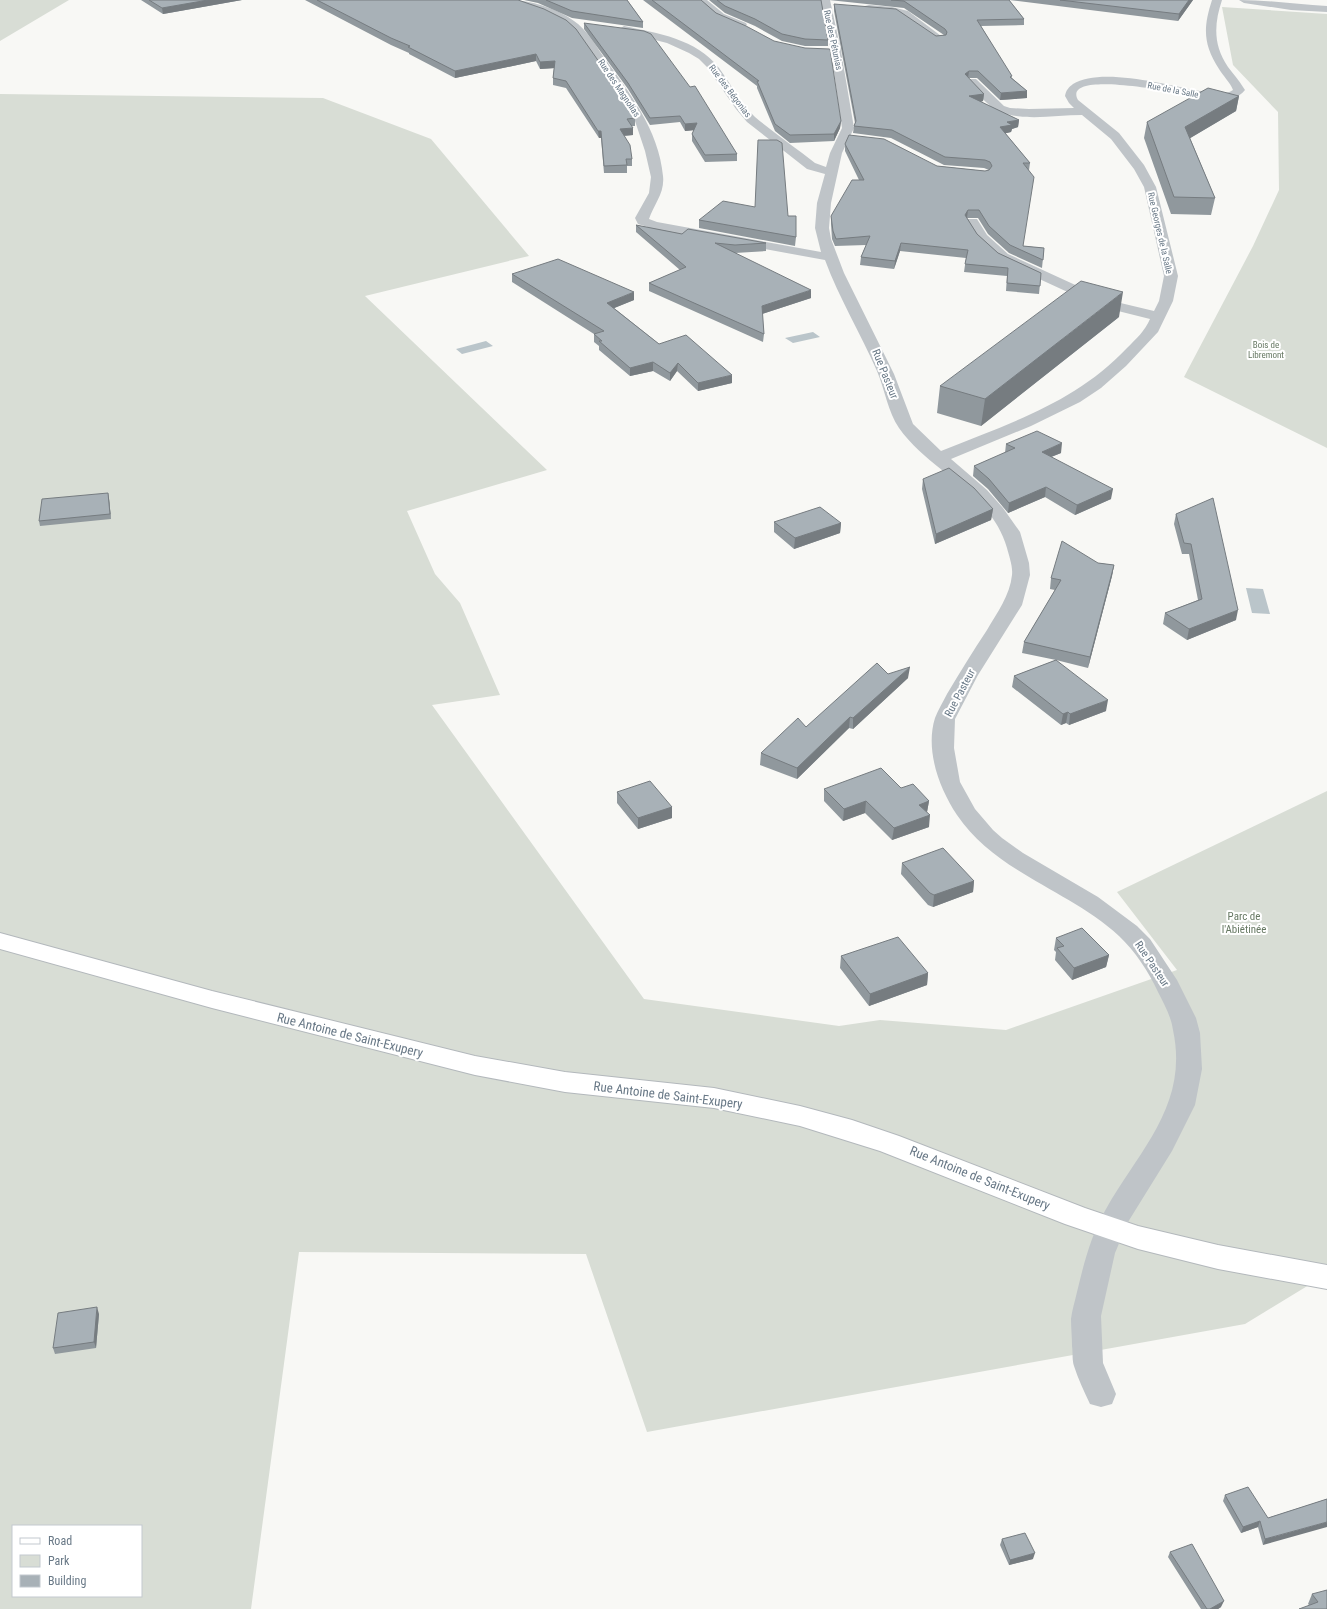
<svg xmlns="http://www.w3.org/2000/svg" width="1327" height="1609" font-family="'Roboto Condensed',sans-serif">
  <rect width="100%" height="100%" fill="#f8f8f5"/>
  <path fill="#d8ddd5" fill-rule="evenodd" d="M0,0h69l-69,41z
    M1222,7l105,7v434l-143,-71 69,-131 26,-56 -1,-78 -45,-47z
    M0,94l323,4 108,41 98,117 -164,40 182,174 -140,41 28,63 25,29 40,92 -68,10 212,294 195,27 41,-6 126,10 171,-60 -60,-78 210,-101v483l-82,50 -598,108 -61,-178 -287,-2 -48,357h-251zM13,1526h128v70h-128z"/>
  <path fill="#bac5ca" d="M813,332l7,5 -27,6 -8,-5z
    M486,341l7,5 -31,8 -6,-5z
    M1246,588l17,1 7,25 -18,-1z"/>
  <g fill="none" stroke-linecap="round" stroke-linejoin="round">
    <g stroke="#b3b8bc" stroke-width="2">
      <path id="major" d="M0,933l212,58 263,65 90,16 149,16 86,18 52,14 47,16 186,72 53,18 80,19 109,20v24l-109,-20 -80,-20 -73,-25 -185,-73 -80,-25 -86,-18 -149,-16 -90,-17 -263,-67 -212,-59z"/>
    </g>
    <path fill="#bfc4c8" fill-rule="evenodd" d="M509,0c22,0 47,8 65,21 12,8 21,23 29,35 26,36 56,74 60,120 2,17 -9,28 -14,43l8,3 164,30 -6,-24 2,-25 8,-29 -18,-5 -60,-47 -11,-13 -29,-42 -8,-8 -10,-6 -22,-10 -47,-12 -1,-2 5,-3c33,7 73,13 95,42 12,16 21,35 36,49 19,16 41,31 60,46l11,4 4,-14 12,-25 -11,-77 -11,-51h10l11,51 13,77 -12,25 -11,50 -2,25 2,11 13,34 50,101 19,50 28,27c69,-28 134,-48 186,-103 9,-9 18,-17 23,-29l-52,-13 -100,-46 -21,-19 -12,-19 2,-3h10l10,16 21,19 100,46 46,11 5,-10 5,-25 -20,-89 -10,-18 -23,-30 -29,-24c-27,0 -59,7 -84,-4 -8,-3 -26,-23 -32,-30l2,-2h8l28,27 6,2 19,1 45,-1 -5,-5 -4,-7c1,-6 4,-9 8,-12 26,-17 92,0 121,6 12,2 29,7 39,0 -3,-8 -10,-14 -14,-21 -16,-25 -16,-41 -7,-69h10c-8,24 -9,45 6,67 5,7 11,13 15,20l2,3c-7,9 -17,10 -28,10 -11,-1 -158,-35 -139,0l41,33 25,32 12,22 22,89 -5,25 -15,31 -32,34 -25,22 -21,14 -49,24 -80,33 36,31 16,18 17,24 9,31 1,12 -8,30 -44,70 -23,44 -1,29 6,34 15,27 18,21 9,8 21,15 75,44 39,29 13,13 27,41 19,38 4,15 2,36 -7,36 -23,46 -44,71 -13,31 -14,63 2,47 13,31 -4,10 -11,3 -11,-3c-6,-13 -12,-25 -16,-38 -2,-6 -1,-13 -2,-20 0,-9 -1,-19 -1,-27 1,-9 4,-18 6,-27 7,-29 14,-57 29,-83 34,-60 83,-104 67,-179 -2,-14 -9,-26 -15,-38 -9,-20 -23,-41 -39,-56 -50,-46 -123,-63 -162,-121 -18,-27 -32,-65 -22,-97 3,-8 8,-16 12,-24 13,-22 26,-43 40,-64 10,-17 23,-35 25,-55 1,-9 -3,-19 -5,-27 -16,-56 -77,-76 -108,-120 -11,-16 -14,-38 -22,-57 -16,-37 -38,-73 -52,-111l-171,-31 -16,-5 -3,-6 14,-25 2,-16 -6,-26 -10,-30 -18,-29 -40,-57 -10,-10 -22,-11 -35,-12z
      M696,0h11l17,14 22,9 1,2 -5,3 -26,-10z
      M1239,0c29,0 58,4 88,6v6l-36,-2 -47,-7z
      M869,5l23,2 16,4 37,28 -1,2h-8l-36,-26 -35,-5 -1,-2 1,-2z"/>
    <use href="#major" fill="#fff" fill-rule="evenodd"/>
  </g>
  <path fill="#90989d" d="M141,0h101l-79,14z
    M305,0h213l117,118v8h-4l2,9 -9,1 8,23v7h-5v7h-23l-3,-35h-2l-33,-50 -13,-3v-7l1,-10 -14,1 -4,-8 -81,17 -46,-24v-1l-18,-8z
    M524,0h103l16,22v6l-71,-10 -34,-15z
    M643,0h58l140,121 -1,7 -6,13 -44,2 -15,-12 -18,-43v-2z
    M709,0h112l7,40v6h-23l-23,-5 -27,-15 -30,-13z
    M829,0h364l-15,21 -169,-21 15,19v6l-43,1 31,52 15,13v7l-27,2 -23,-22h-9l16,16 -1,7 -2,1 38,18 -1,7 -6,2 -1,3 -6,1 25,30 -1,7 -6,76 21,2 -2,20 -33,-15 -21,-19 -10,-16h-11l10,16 21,19 43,20 -2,21 -33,-3 1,-15 -43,-4 2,-14 -66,-7 -6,18 -34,-4 1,-8 5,-12 -31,1 -3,-7 -1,-15v-8l28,-36 -14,-29v-7l92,22 48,5 4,-1 -5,-2 -40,-3 -53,-27 -38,-5 1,-7 1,-3 -21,-112v-7l102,32 8,-1 -40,-27z
    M584,23l153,131v7l-32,1 -13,-21v-7l2,-4 -9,1 -5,-9 -30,3 -22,-36 -44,-60z
    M1239,96l-3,15 -46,27 25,60 -4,17 -40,-1 -27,-76 3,-16z
    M788,216l8,21 -1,9 -96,-18v-8z
    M636,225l46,9 84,9v8l-31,2 76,45 -49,16 2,20 -1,8 -114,-51v-8l31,-13 -44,-38z
    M512,274l122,26 -20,8 45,36 73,39 -34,8 -21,-20 -7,10 -17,-10 -23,5 -31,-26v-4l-5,-4v-8l-82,-52z
    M1119,317l-138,109 -44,-13 3,-27z
    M1006,444l55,9 -10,4 60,42 -36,16 -30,-18 -37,16 -20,-24 -15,-13 1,-10 31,-13z
    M923,479l70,30 -2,11 -56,24 -13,-55z
    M108,493l1,6 2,20 -71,7 -1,-5z
    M1176,514l60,106 -49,20 -24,-16 2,-11 33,-13 -9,-46h-7l-8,-30z
    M774,522l67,1 -1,10 -46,16 -20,-17z
    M1098,563l16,2 -2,11 -24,92 -32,-8 50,51 -37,14 -3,-2 -5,2 -49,-38 2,-11 42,-16 -34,-7 2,-11 31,-52 -5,-1 1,-11z
    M888,674l20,4 -55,51 -4,-1 -52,51 -37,-14 1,-12 45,-26z
    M901,788l28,13 -2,11 2,15 -37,13 -27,-27 -22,8 -19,-20v-12z
    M617,792l55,15v11l-34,11 -21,-26z
    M902,863l72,18 -1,11 -40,15 -5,-2 -27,-31z
    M1056,938l53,17 -3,12 -34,13 -17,-20 1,-8 -2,-2z
    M841,956l87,17 -1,12 -58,21 -29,-38z
    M99,1314l-3,34 -41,6 -2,-6z
    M1225,1495l43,23 59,-19 -64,46 -5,-18 -17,6 -18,-32z
    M1002,1539l31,20 -24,6 -9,-20z
    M1170,1552l51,55 -3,2h-17l-33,-52z
    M1312,1594l15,15 -18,-4 -1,-1z"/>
  <path fill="#767c80" d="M208,0h34l-79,14 -1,-6z
    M1189,0h4l-15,21 1,-7z
    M536,54v7l-81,17v-7z
    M555,61l1,7 -16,1v-7z
    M969,71l-1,7 -3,-4z
    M1027,91v7l-27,2 1,-7z
    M984,94l-1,7 -14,2v-7z
    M1239,96l-3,15 -54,32 3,-16z
    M1019,120l-1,7 -6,2 -1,3 -12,3 1,-8 7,-5z
    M841,121l-1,7 -6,13v-7z
    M697,123l-1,7 -11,1v-7z
    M633,128v7l-13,1v-7z
    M598,131h3v7h-2z
    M968,210l-1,8 -3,5 1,-8z
    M901,243l-1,8 -6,18 1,-8z
    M811,290v8l-49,16v-8z
    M634,292v8l-27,11v-8z
    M1123,292l-4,25 -138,109 4,-27z
    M653,362v9l-23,5v-8z
    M678,363l-1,8 -7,10v-8z
    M732,375v8l-34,8v-8z
    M1062,443l-1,10 -20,8 1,-9z
    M1046,487l-1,10 -37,16 1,-10z
    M1113,489l-2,10 -36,16 2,-10z
    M108,493l1,6 2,20 -1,-5z
    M993,509l-2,11 -56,24 1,-10z
    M841,523l-1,10 -46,16 1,-11z
    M1114,565l-2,11 -24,92 2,-11z
    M1238,610l-2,10 -49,20 2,-11z
    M910,667l-2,11 -55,51v-11z
    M1108,700l-2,11 -37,14 1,-11z
    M1068,712l-2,11 -5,2 2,-11z
    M850,717l-1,11 -52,51v-11z
    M866,801l-1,12 -22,8 1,-12z
    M929,801l-2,11 -8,-7z
    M672,807v11l-34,11v-11z
    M930,815l-1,12 -37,13 2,-12z
    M974,881l-1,11 -40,15 1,-12z
    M1109,955l-3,12 -34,13 2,-12z
    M928,973l-1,12 -58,21 1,-12z
    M97,1307l2,7 -3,34 -2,-6z
    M1260,1521l-2,6 -17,6 2,-6z
    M1327,1522v5l-64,18 2,-6z
    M1035,1553l-2,6 -24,6 1,-5z
    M1224,1601l-3,6 -3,2h-8z"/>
  <path fill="#a8b1b7" stroke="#767c80" d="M149,0h59l-46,8z
    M317,0h201l26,9 22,11 10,9 40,57 19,32 -8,1 6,9 -13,1 10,16 2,14h-6l1,6 -23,1 -3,-35h-3l-32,-50 -13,-3 2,-17 -15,1 -4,-8 -81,17 -47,-24 2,-1 -19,-8z
    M546,0h81l16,22 -71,-11z
    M652,0h49l15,13 30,13 28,15 31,7 25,1 11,72 -7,13 -44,1 -15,-11 -18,-43h2z
    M717,0h104l7,40 -23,-1 -23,-5 -27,-15 -30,-13z
    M891,0h118l15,19 -47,1 35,56 -2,1 17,14 -26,2 -23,-22h-9l-4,3 19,20 -15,2 50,24 -12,2 5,3 -12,2 30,36h-7l11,14 -11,69 21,2 -1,12 -33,-15 -21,-19 -10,-16h-11l-3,5 12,19 21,19 43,20 -1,13 -33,-3 1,-15 -43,-4 3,-14 -67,-7 -6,18 -34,-4 9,-21 -34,3 -3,-8 -2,-15 21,-36h12l-19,-36 4,-9 35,4 53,27 48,5 4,-1 3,-4 -2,-4 -5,-2 -40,-3 -53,-27 -38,-4 2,-5 -22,-117 62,5 40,27 10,-1 1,-3 -2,-3 -41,-28z
    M1060,0h129l-10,14z
    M584,23l60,8 7,3 39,53 5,-1 42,68 -32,1 -13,-21 5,-11 -12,1 -5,-8 -30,2 -22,-35z
    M1208,88l31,8 -54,31 30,71 -41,-1 -27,-75z
    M758,140h19l5,3 6,73h8v21l-97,-17 24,-19 32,6z
    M636,225l46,9 6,-5 78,14 -31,2 -20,-2 96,47 -49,16 2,28 -115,-51 37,-16z
    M558,259l76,33 -27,11 52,41 27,-9 46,40 -34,8 -20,-20 -8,10 -17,-11 -23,6 -31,-27h3l-8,-7 10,-3 -92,-57z
    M1081,281l42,11 -138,107 -45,-13z
    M1037,431l25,12 -20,9 71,37 -36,16 -31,-18 -37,16 -20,-24 -15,-13 41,-18 -9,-4z
    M949,468l25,20 19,21 -57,25 -13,-55z
    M108,493l2,21 -71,7 3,-22z
    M1213,498l25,112 -49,19 -24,-16 37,-14 -11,-55 -7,-1 -8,-29z
    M820,507l21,16 -46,15 -21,-16z
    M1062,541l36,22 16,2 -24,92 -66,-15 37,-62 -10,-2z
    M1056,660l52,40 -38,14 -2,-2 -5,2 -49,-38z
    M877,663l11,11 22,-7 -57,51 -3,-1 -53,51 -36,-15 37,-35 8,9z
    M881,768l20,20 12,-4 16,17 -10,4 11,10 -36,13 -28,-27 -22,8 -20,-20z
    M650,781l22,26 -34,11 -21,-26z
    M943,848l31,33 -40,14 -4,-2 -28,-30z
    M1082,928l27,27 -35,13 -17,-20 7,-2 -8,-8z
    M898,937l30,36 -58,21 -29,-38z
    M97,1307l-3,35 -41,6 5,-35z
    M1248,1487l20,31 59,-19v23l-62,17 -5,-18 -17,6 -18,-32z
    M1025,1533l10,20 -25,7 -8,-21z
    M1192,1544l32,57 -14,8h-3l-37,-57z
    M1327,1590v19h-28l19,-7 -6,-8z"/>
  <g text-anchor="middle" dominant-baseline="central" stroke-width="4" stroke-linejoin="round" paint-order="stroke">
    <g font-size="9" fill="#687886" stroke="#fff">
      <text transform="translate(833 40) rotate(78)">Rue des Pétunias</text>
      <text transform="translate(619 88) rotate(56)">Rue des Magnolias</text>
      <text transform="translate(1173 90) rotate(11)">Rue de la Salle</text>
      <text transform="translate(730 91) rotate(53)">Rue des Bégonias</text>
      <text transform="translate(1160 233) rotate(77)">Rue Georges de la Salle</text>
    </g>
    <g font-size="9" fill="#667862" stroke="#fff">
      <text x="1266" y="345">Bois de<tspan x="1266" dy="10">Libremont</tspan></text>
    </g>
    <g font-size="11" fill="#687886" stroke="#fff">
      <text transform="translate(885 374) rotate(68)">Rue Pasteur</text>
      <text transform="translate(960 693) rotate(-62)">Rue Pasteur</text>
      <text transform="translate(1152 964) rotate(56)">Rue Pasteur</text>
    </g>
    <g font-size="11" fill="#667862" stroke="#fff">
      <text x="1244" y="916">Parc de<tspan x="1244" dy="13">l'Abiétinée</tspan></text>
    </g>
    <g font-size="13" fill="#687886" stroke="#fff">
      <text transform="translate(350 1035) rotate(14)">Rue Antoine de Saint-Exupery</text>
      <text transform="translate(668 1095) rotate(7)">Rue Antoine de Saint-Exupery</text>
      <text transform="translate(980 1178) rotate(22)">Rue Antoine de Saint-Exupery</text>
    </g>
  </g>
  <rect x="12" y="1525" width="130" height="72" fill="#ffffff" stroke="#c3c9cf"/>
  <rect x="20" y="1538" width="20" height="6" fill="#ffffff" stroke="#c3c9cf"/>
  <text x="48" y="1545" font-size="12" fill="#687886">Road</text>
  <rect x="20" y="1555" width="20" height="12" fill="#d8ddd5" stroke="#c3c9cf"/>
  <text x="48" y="1565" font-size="12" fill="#687886">Park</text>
  <rect x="20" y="1575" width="20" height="12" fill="#a8b1b7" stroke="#c3c9cf"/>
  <text x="48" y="1585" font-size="12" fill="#687886">Building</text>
</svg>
